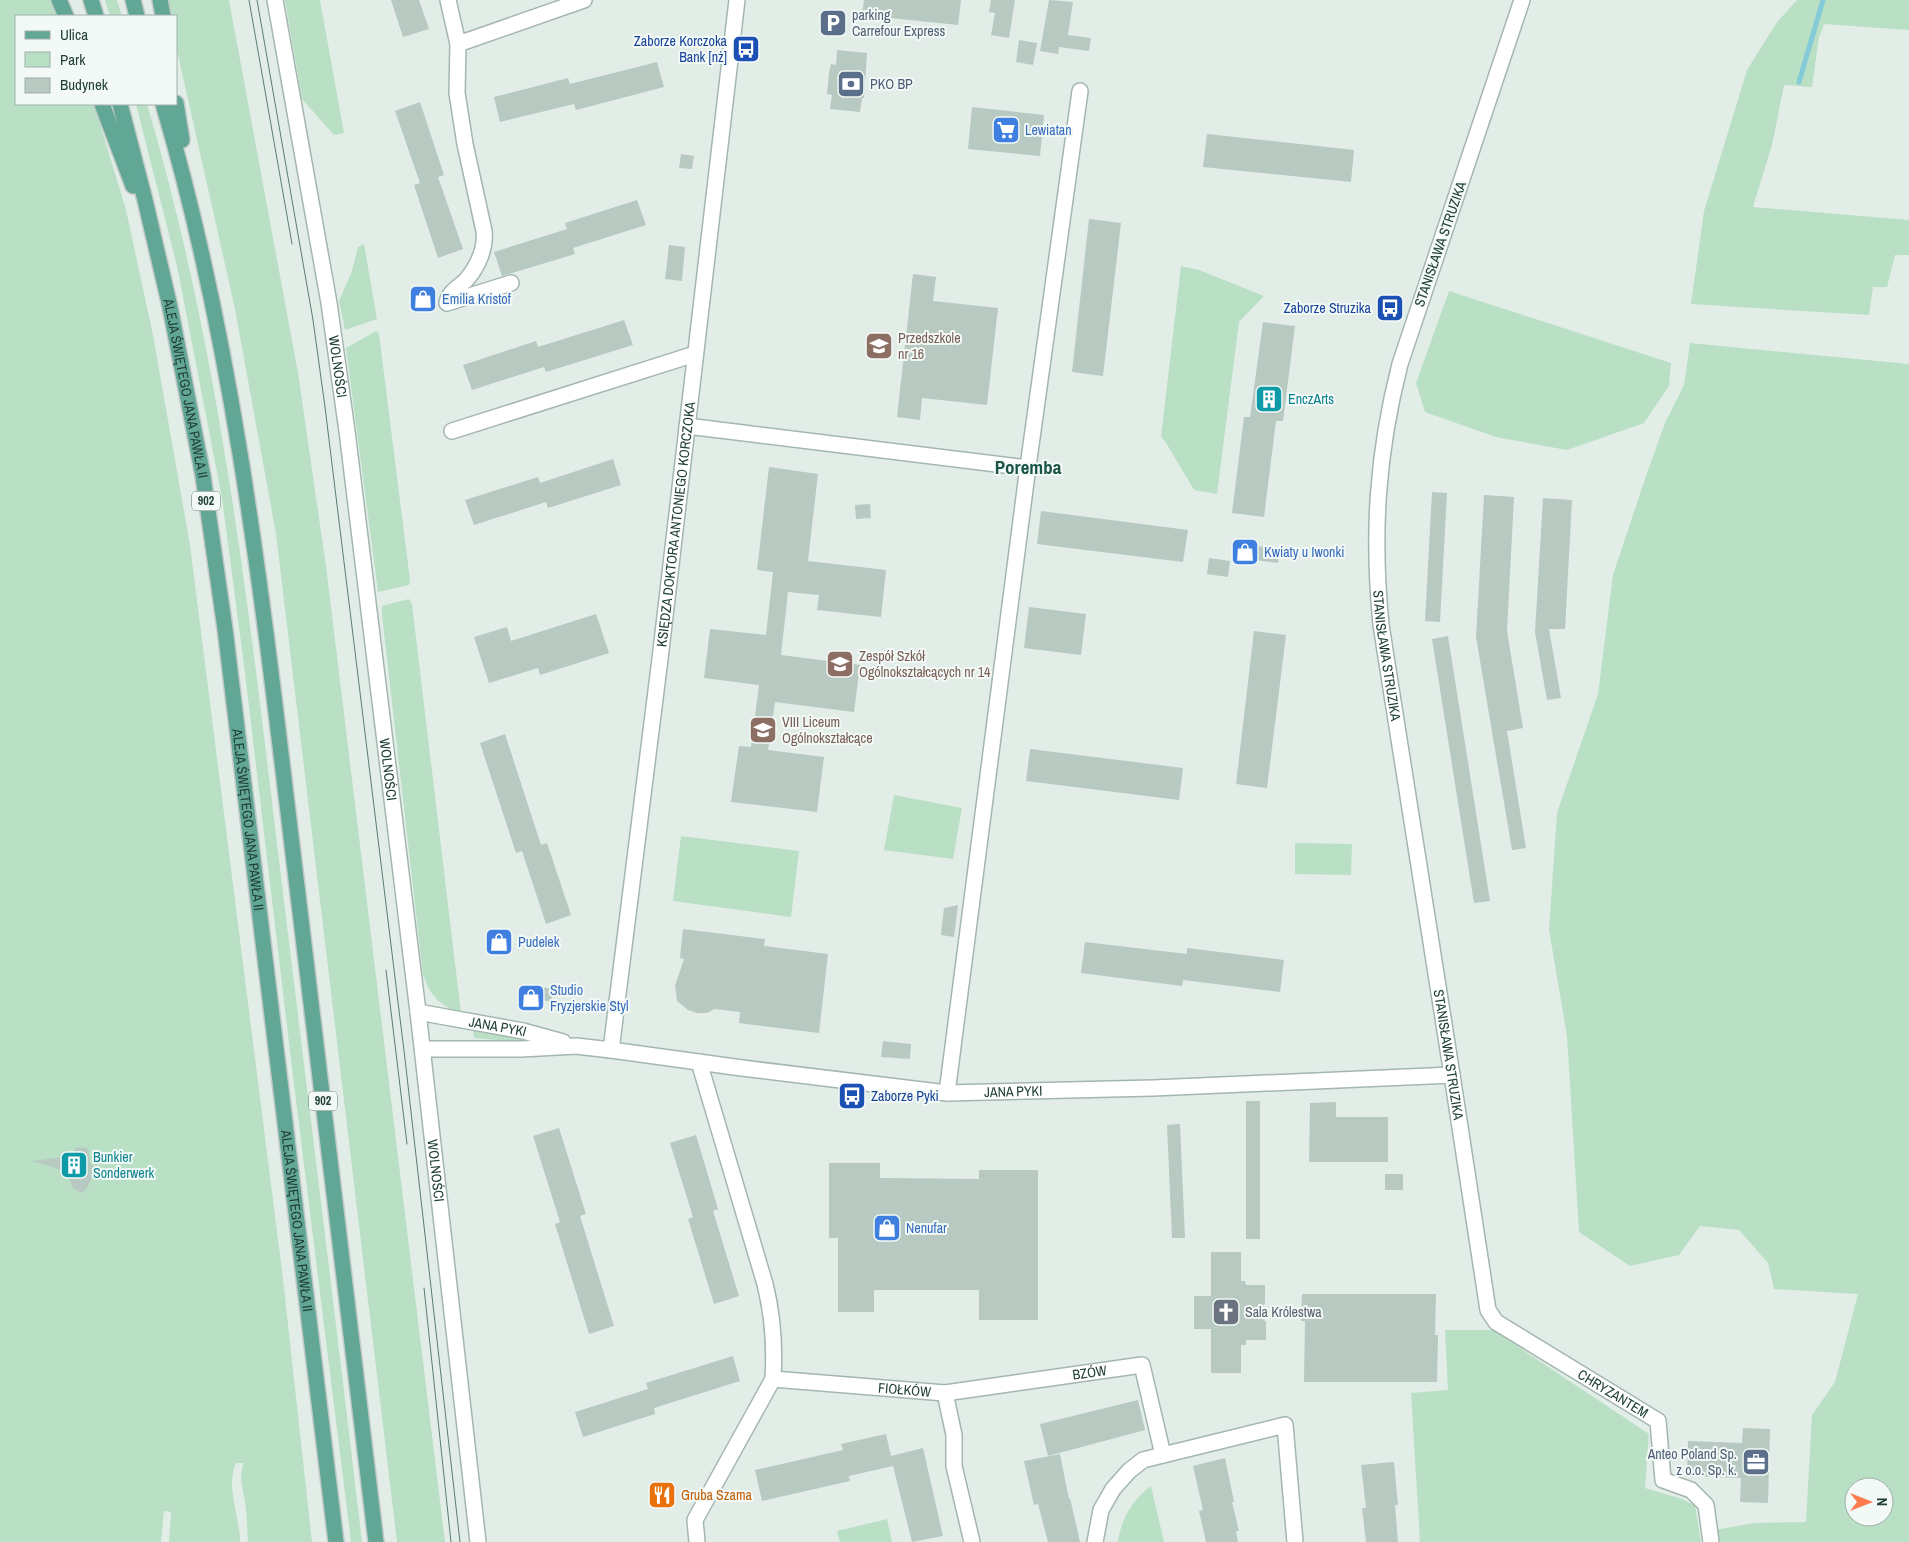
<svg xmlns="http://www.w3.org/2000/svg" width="1909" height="1542" font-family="'Archivo Narrow',sans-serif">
  <rect width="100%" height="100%" fill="#e2ede8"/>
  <path fill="#b9e0c4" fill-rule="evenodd" d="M0,0h53l8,16h-45v88h78l32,106 27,125 37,210 93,734 29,263h-64c-1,-13 -1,-27 -3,-40 -2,-15 -7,-25 -1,-39h-8c-11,25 4,52 4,79h-71l2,-30 -7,-1 -3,31h-161z
    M105,0h12l5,16h-12z
    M167,0h62l69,373 28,193 119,976h-48l-121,-1008 -41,-225 -59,-263v-30h-6z
    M285,0h35l24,133 -10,2 -32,-36z
    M1797,0h112v30l-85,-6 -5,13 -7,50 -28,-2 -12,60 -19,62 156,13v35h-14l-8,32h-14l-4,28 -178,-11 13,-93 43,-141 30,-48z
    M136,104h11c72,243 101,497 131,748 28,230 57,460 84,690h-11l-60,-482 -46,-387 -23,-175 -45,-232z
    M364,244l13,75 -32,11 -6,-29 13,-30 6,-24z
    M1181,266l18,4 65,26 -25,26 -22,172 -23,-4 -29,-49 -4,-4z
    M1449,291l222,72 -2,23 -25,37 -77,27 -71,-13 -71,-25 -9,-29z
    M376,331l3,3 31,246 -1,5 -31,7 -32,-244z
    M1690,343l219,21v1178h-192l-2,-12 39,-7 52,-1 6,-107 23,-33 23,-88 -84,-5 -6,-26 -29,-33 -39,-4 -21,29 -49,11 -51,-34 -12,-196 -18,-106 8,-117 41,-119 15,-119 34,-102 18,-50 19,-38zM1854,1487h30v30h-30z
    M409,599l3,5 49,409c-23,-9 -29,-15 -38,-38l-41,-360v-9z
    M894,795l68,13 -9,51 -69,-9z
    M681,836l118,15 -8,66 -118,-16z
    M1295,843l57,1 -1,31 -56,-1z
    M473,1030l63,10v3l-62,-5z
    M1445,1330h48l156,104 -4,54 34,10 16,7 6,37h-281l-9,-149 37,-3z
    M1151,1486l13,56h-46c3,-23 14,-42 33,-56z
    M887,1519l5,23h-52l-3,-11z"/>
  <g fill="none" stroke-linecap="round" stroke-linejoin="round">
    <path stroke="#85cad7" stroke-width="5" d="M1799,82l24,-82"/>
  </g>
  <path fill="#b7c9c1" d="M391,0h28l10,29 -26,8z
    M864,0h97l-3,25 -96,-10z
    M991,0h24l-6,38 -18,-3 4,-22 -6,-1z
    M1049,0l24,2 -5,33 23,3 -2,13 -30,-4 -1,7 -18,-3z
    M1019,40l18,3 -4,22 -17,-3z
    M837,50l30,3 -3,45h-2l-2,14 -30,-3 2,-14 -5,-1 2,-21 2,-9 5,1z
    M657,62l7,25 -88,23 -2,-6 -74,18 -6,-25 74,-19 2,6z
    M420,102l24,73 -6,2 25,72 -25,9 -24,-73 6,-2 -25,-72z
    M972,107l72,8 -4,41 -72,-7z
    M1207,134l147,16 -3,32 -148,-15z
    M681,154l13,2 -2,13 -13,-1z
    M637,200l9,25 -73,23 2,6 -73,22 -8,-24 73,-23 -2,-6z
    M1089,219l32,4 -18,153 -31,-4z
    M669,245l16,2 -3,34 -17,-2z
    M913,274l23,3 -3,24 65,7 -11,97 -65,-7 -2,22 -23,-3z
    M624,320l9,25 -87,27 -2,-5 -72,23 -9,-25 73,-24 2,6z
    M1263,322l32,4 -12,95h-7l-12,96 -32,-4 12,-96h6z
    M613,459l8,26 -73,23 -2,-6 -72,23 -9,-25 73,-23 2,6z
    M769,467l49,7 -10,87 78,9 -5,47 -64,-7 2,-15 -31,-3 -7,63 79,10 -6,47 -79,-10 -7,48 56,7 -7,55 -86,-10 8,-56 12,1 8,-62 -55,-7 6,-49 56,6 7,-63 -16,-2z
    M1432,492l15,1 -7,129 -15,-1z
    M1484,495l30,2 -7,134 16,97 -16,3 19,117 -14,2 -36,-213z
    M1543,498l29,2 -7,129h-16l12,69 -14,2 -12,-68z
    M870,504l1,14 -15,1 -1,-14z
    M1041,511l147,19 -5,32 -146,-18z
    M1243,544l37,5 -2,14 -37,-5z
    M1209,558l21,3 -2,16 -21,-3z
    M1029,607l57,7 -5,41 -57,-7z
    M596,614l13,39 -69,22 -2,-7 -49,15 -15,-46 33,-10 4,14z
    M1254,631l32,4 -19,153 -31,-4z
    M1448,636l42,265 -16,2 -42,-264z
    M505,734l36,111 6,-2 24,72 -25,9 -24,-73 -6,2 -36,-110z
    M1030,749l153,19 -4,32 -153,-19z
    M958,905l-4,32 -13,-2 3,-27z
    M683,929l82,10 -1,7 64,8 -9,79 -80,-10 1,-11 -26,-3 -7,4h-10l-9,-3 -11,-9 -2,-15 9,-27 -4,-1z
    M1085,942l102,12v-6l97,12 -4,32 -97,-12 -1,6 -101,-13z
    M535,986l18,3 -2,13 -8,-2 -1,4 -16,-3 2,-13 7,1z
    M883,1041l28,3 -1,15 -29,-2z
    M1246,1101h14v138h-14z
    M1336,1102v15h52v45h-79l1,-59z
    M1180,1124l5,114h-13l-5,-113z
    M559,1128l27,86 -6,2 34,110 -25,8 -34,-110 5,-2 -27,-86z
    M696,1135l22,74 -5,2 26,85 -25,8 -26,-85 5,-2 -23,-74z
    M77,1147l11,1 2,15 6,7 -11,21 -4,2 -8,-5 -8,-17 -33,-10 38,-5z
    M829,1163h51v15l99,1v-9h59v150h-59v-30h-105v22h-36v-74h-9z
    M1385,1174h18v16h-18z
    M1211,1252h30v29h4l1,4h19v18l-8,10 9,9v18h-20v5h-5v28h-30v-44h-17v-33h17z
    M1302,1294h134l-1,41h3l-1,47h-133l1,-61h-4z
    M733,1356l7,25 -86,27 1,6 -72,23 -8,-25 73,-23 -2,-6z
    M1138,1400l7,30 -97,26 -8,-32z
    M1743,1428l27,1 -2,74 -28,-1 1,-24 -54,-2 1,-35 54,2z
    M886,1434l5,22 32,-8 20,88 -31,6 -19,-76 -44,10 1,5 -88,20 -7,-31 88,-20 -2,-6z
    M1060,1454l9,45 1,-1 10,44h-32l-10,-38 -4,1 -10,-44z
    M1225,1458l9,44h-2l7,29h-3l2,11h-32l-7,-31 4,-1 -10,-44z
    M1394,1462l4,43h-3l3,37h-32l-4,-34h4l-5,-43z"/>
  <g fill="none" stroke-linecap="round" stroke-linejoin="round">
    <g stroke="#a4b6b0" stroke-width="18">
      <path id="pedestrian" d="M947,1093l80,-619 53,-383"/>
    </g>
    <g stroke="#a4b6b0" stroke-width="18">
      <g id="minor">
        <path d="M448,0l10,44 -1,49 8,51 19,87c2,17 -6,35 -17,48 -7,8 -18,12 -20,24l64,-20"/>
        <path id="s1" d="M1522,0l-122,364c-23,90 -28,169 -19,261l71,450 36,235 8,12 162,99 5,59 28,10 15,15 5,37"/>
        <path d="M458,44l126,-44"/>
        <path d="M687,426l341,42"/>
        <path d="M452,431l243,-77"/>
        <path id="s2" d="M611,1050l131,18 205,25 206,-5 299,-13"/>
        <path id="s3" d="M773,1379l172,14 9,42v31l18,76"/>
        <path id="s4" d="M945,1393l197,-28 21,90 122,-30 10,117"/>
        <path d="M697,1542l-2,-22 78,-141c2,-33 0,-63 -8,-95l-66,-222"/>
        <path d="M1095,1542l6,-32 12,-21 16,-18 14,-11 20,-5"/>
      </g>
    </g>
    <g stroke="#a4b6b0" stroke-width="18">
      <g id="tertiary">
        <path id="s5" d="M275,0l54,303 18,128 71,581 60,530"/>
        <path id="s6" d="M418,1012l105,19 40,11"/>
        <path id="s7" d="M423,1049h98l55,-3 35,4 49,-391 77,-659"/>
      </g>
    </g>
    <g stroke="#c1cac7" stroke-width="18">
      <g id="primary">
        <path d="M59,0l7,16"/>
        <path d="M91,0l5,16"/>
        <path d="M133,0l4,16"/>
        <path d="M160,0l3,16"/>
        <path d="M176,103l6,37"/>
        <path d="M102,104l31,82"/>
        <path id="s8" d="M120,104l25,96 25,107 33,169 22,153 111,913"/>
        <path d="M163,104c71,241 99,492 129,741 28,232 56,465 84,697"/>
      </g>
    </g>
    <use href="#pedestrian" stroke="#fff" stroke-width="15"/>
    <use href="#minor" stroke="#fff" stroke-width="15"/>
    <use href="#tertiary" stroke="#fff" stroke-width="15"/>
    <use href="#primary" stroke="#62a795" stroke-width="15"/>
    <path stroke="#5b7c73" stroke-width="1" d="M249,0l43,244
      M257,0l56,320 12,87 80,652 55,483
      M386,970l21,174
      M424,1288l27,254"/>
  </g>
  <defs>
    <g id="parking-square" transform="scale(1.4375)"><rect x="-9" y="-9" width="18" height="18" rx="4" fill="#5c6f8a" stroke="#f3f9f6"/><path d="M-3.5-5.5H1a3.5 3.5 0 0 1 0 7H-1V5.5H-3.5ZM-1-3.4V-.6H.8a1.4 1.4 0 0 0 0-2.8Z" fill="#fff"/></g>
    <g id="bus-square" transform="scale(1.4375)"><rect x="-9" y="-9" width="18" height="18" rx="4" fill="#1a4fb4" stroke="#f3f9f6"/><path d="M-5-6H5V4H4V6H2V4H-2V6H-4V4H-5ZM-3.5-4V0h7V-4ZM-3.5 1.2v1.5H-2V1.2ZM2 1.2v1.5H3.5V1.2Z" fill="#fff"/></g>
    <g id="bank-square" transform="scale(1.4375)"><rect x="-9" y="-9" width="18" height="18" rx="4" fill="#5c6f8a" stroke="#f3f9f6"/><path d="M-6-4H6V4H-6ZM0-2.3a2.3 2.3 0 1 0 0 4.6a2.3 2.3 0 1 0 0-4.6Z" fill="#fff"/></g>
    <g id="supermarket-square" transform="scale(1.4375)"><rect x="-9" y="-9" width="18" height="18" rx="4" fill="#3f7fe0" stroke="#f3f9f6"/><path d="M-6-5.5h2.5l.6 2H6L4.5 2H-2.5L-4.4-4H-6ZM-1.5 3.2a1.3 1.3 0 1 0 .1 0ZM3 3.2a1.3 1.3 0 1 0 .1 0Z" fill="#fff"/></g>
    <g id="shop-square" transform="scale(1.4375)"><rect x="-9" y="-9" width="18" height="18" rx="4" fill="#3f7fe0" stroke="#f3f9f6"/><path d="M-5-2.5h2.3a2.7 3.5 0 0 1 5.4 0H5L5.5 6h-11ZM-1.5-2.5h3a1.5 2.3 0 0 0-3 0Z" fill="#fff"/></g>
    <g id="school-square" transform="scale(1.4375)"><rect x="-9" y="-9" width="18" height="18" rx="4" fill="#8d6e63" stroke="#f3f9f6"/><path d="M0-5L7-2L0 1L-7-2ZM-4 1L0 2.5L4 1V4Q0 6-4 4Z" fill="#fff"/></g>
    <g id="building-square" transform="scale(1.4375)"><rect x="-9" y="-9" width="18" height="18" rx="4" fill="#0f9aa8" stroke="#f3f9f6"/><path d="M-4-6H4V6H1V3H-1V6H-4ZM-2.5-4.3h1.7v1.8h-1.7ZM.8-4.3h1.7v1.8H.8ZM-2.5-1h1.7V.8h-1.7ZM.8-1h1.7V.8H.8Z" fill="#fff"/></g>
    <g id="church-square" transform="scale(1.4375)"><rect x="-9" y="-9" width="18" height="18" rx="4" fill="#6b7280" stroke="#f3f9f6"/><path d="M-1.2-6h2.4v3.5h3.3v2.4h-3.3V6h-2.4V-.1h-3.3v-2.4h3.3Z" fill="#fff"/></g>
    <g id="office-square" transform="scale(1.4375)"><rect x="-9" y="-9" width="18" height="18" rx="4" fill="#5c6f8a" stroke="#f3f9f6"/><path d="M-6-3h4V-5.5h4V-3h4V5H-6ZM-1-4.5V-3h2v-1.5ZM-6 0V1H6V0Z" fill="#fff"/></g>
    <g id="restaurant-square" transform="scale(1.4375)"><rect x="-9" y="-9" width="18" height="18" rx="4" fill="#e8710a" stroke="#f3f9f6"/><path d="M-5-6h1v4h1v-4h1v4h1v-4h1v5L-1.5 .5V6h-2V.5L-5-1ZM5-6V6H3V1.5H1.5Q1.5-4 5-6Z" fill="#fff"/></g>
  </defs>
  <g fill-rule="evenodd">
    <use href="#parking-square" x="833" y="23"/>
    <use href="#bus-square" x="746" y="49"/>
    <use href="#bank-square" x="851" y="84"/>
    <use href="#supermarket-square" x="1006" y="130"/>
    <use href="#shop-square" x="423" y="299"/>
    <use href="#bus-square" x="1390" y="308"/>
    <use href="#school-square" x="879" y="346"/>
    <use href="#building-square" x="1269" y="399"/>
    <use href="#shop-square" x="1245" y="552"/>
    <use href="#school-square" x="840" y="664"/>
    <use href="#school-square" x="763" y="730"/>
    <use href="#shop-square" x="499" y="942"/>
    <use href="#shop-square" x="531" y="998"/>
    <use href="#bus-square" x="852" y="1096"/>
    <use href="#building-square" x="74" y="1165"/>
    <use href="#shop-square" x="887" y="1228"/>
    <use href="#church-square" x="1226" y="1312"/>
    <use href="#office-square" x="1756" y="1462"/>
    <use href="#restaurant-square" x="662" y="1495"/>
  </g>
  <g text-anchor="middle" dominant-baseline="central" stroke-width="4" stroke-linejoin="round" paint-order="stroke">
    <g fill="#f3f9f6" stroke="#5f7871" stroke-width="1">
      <rect x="192" y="491.5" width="28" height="19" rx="4"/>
      <rect x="309" y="1091.5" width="28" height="19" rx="4"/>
    </g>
    <g font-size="12" font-weight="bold" fill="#204038">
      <text x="206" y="501">902</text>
      <text x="323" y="1101">902</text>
    </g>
    <g font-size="14" fill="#4e5e75" stroke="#f3f9f6" text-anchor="start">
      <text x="852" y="15">parking<tspan x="852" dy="16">Carrefour Express</tspan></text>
      <text x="870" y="84">PKO BP</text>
      <text x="1737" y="1454" text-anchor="end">Anteo Poland Sp.<tspan x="1737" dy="16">z o.o. Sp. k.</tspan></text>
    </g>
    <g font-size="14" fill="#164399" stroke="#f3f9f6" text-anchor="end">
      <text x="727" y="41">Zaborze Korczoka<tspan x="727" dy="16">Bank [nż]</tspan></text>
      <text x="1371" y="308">Zaborze Struzika</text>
      <text x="871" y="1096" text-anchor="start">Zaborze Pyki</text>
    </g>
    <g font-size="14" fill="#366cbe" stroke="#f3f9f6" text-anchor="start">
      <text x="1025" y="130">Lewiatan</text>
      <text x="442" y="299">Emilia Kristof</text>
      <text x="1264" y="552">Kwiaty u Iwonki</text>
      <text x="518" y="942">Pudelek</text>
      <text x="550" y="990">Studio<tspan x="550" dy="16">Fryzjerskie Styl</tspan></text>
      <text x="906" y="1228">Nenufar</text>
    </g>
    <g font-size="14" fill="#204038" stroke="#f3f9f6">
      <text transform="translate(1440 244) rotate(-71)">STANISŁAWA STRUZIKA</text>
      <text stroke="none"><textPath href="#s5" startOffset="372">WOLNOŚCI</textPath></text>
      <text stroke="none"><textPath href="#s8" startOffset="292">ALEJA ŚWIĘTEGO JANA PAWŁA II</textPath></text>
      <text stroke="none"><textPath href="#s7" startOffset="718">KSIĘDZA DOKTORA ANTONIEGO KORCZOKA</textPath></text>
      <text stroke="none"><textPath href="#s1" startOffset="678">STANISŁAWA STRUZIKA</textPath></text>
      <text stroke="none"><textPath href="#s5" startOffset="778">WOLNOŚCI</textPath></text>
      <text stroke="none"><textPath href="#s8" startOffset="728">ALEJA ŚWIĘTEGO JANA PAWŁA II</textPath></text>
      <text stroke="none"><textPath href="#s6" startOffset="81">JANA PYKI</textPath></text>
      <text stroke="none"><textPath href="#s1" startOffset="1082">STANISŁAWA STRUZIKA</textPath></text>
      <text stroke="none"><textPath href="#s2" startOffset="405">JANA PYKI</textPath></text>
      <text stroke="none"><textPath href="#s5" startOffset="1182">WOLNOŚCI</textPath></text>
      <text stroke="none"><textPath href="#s8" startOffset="1132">ALEJA ŚWIĘTEGO JANA PAWŁA II</textPath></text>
      <text stroke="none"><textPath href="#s4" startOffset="146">BZÓW</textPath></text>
      <text stroke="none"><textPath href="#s3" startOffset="132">FIOŁKÓW</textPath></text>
      <text stroke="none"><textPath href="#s1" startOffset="1492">CHRYZANTEM</textPath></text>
    </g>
    <g font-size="14" fill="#785e54" stroke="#f3f9f6" text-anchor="start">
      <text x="898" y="338">Przedszkole<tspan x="898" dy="16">nr 16</tspan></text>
      <text x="859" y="656">Zespół Szkół<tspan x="859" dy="16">Ogólnokształcących nr 14</tspan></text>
      <text x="782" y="722">VIII Liceum<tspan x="782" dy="16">Ogólnokształcące</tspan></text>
    </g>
    <g font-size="14" fill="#0d838f" stroke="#f3f9f6" text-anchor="start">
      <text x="1288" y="399">EnczArts</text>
      <text x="93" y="1157">Bunkier<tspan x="93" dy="16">Sonderwerk</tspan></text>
    </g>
    <g font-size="14" fill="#5b616d" stroke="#f3f9f6" text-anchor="start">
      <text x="1245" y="1312">Sala Królestwa</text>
    </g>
    <g font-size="14" fill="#c56008" stroke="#f3f9f6" text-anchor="start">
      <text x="681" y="1495">Gruba Szama</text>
    </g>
    <g font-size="19" font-weight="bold" fill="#1a5446" stroke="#f3f9f6">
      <text x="1028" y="467">Poremba</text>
    </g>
  </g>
  <rect x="15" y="15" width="162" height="90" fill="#f3f9f6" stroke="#9fafaa"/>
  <rect x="25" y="31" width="25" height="8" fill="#62a795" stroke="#9fafaa"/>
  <text x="60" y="40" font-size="15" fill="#204038">Ulica</text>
  <rect x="25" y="52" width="25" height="15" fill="#b9e0c4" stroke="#9fafaa"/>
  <text x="60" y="65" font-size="15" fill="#204038">Park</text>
  <rect x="25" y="78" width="25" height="15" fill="#b7c9c1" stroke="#9fafaa"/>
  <text x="60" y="90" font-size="15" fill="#204038">Budynek</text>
  <g transform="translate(1869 1502) rotate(90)"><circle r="24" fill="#f3f9f6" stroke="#9fafaa"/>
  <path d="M0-4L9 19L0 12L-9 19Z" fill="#fe7b50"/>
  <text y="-8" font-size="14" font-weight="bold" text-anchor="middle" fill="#204038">N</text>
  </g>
</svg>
